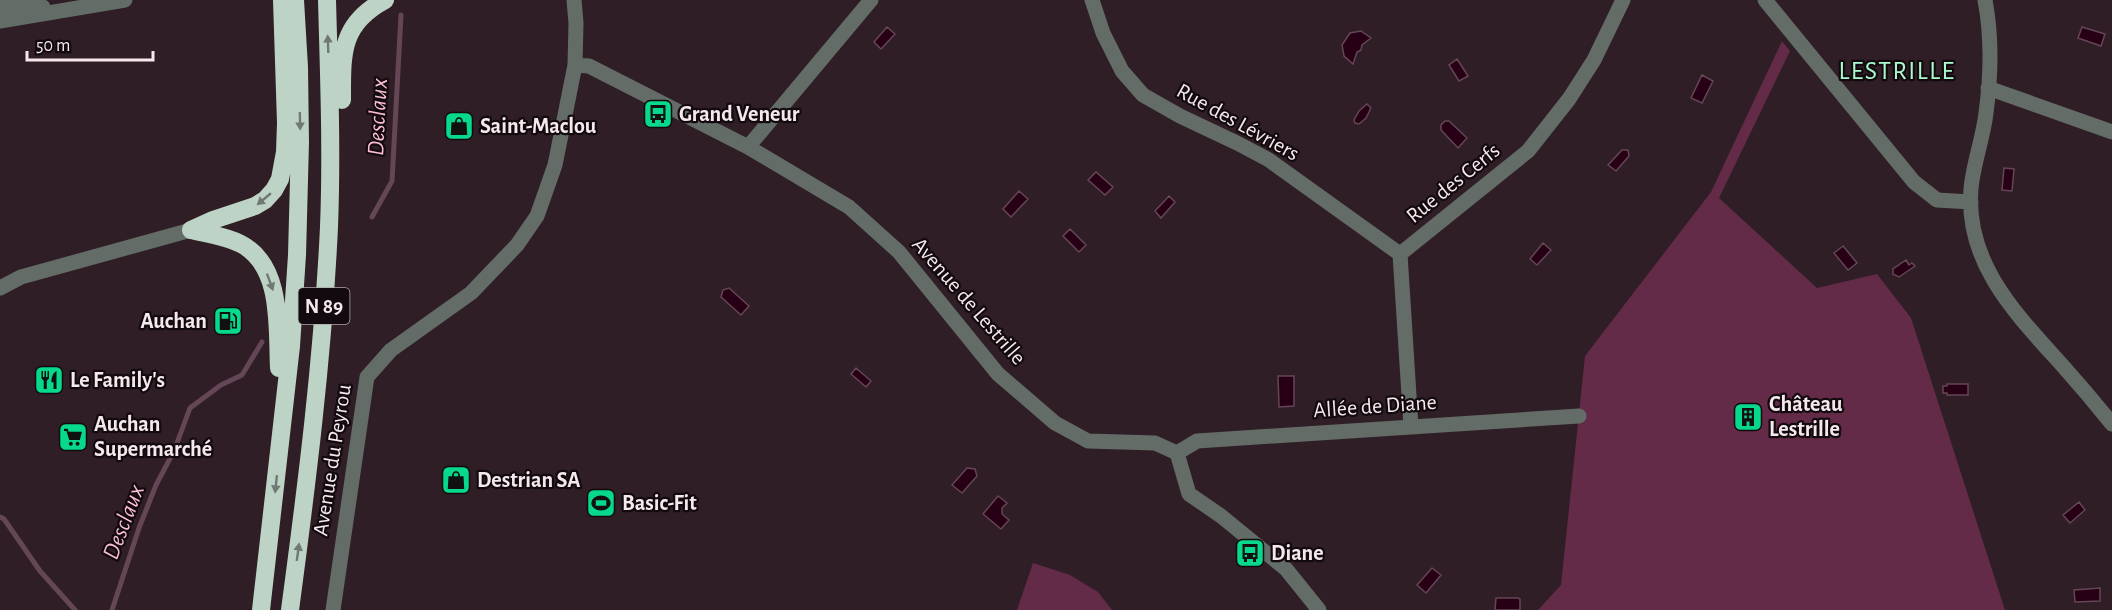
<svg xmlns="http://www.w3.org/2000/svg" width="2112" height="610" font-family="'Alegreya Sans',sans-serif">
  <rect width="100%" height="100%" fill="#2f1e25"/>
  <path fill="#642b48" d="M1782,41l8,10 -71,147 98,90 60,-14 34,44 94,292h-467l23,-25 24,-229 126,-164z
    M1033,563l37,12 28,17 14,18h-95z"/>
  <path fill="#270015" stroke="#654656" stroke-width="1.5" d="M887,27l8,7 -14,15 -7,-7z
    M2082,27l23,7 -4,12 -23,-8z
    M1361,31l10,7 -9,7 -1,5 -4,2 -4,12 -9,-8 -2,-11 8,-12z
    M1457,59l11,17 -9,5 -10,-16z
    M1702,75l11,6 -11,22 -11,-5z
    M1367,104l4,4 -5,10 -7,6 -4,-1 -1,-3 5,-9z
    M1445,121h4l18,17 -9,10 -17,-18v-5z
    M1622,150h6l1,6 -13,15 -8,-6z
    M2004,168l10,1 -2,22 -10,-1z
    M1096,172l17,15 -8,8 -17,-15z
    M1019,191l9,8 -17,18 -8,-8z
    M1169,196l6,6 -14,16 -6,-7z
    M1070,229l16,16 -7,7 -16,-16z
    M1543,243l8,7 -14,15 -7,-6z
    M1843,246l14,17 -9,7 -14,-17z
    M1906,260l3,5 3,-2 3,3 -16,11 -6,-3v-5z
    M729,288l20,18 -8,9 -20,-18 2,-7z
    M856,368l15,13 -5,6 -15,-13z
    M1278,376h16v30l-15,1z
    M1947,384h21v11h-21v-2h-4v-7h4z
    M967,468l8,1 2,7 -15,17 -10,-8z
    M998,496l9,7 -5,5v6l7,6 -8,9 -18,-15z
    M2079,502l6,8 -15,13 -7,-8z
    M1432,568l9,7 -15,18 -9,-8z
    M2100,588v13l-25,1 -1,-12z
    M1496,598h22l2,1v11h-25z"/>
  <g fill="none" stroke-linecap="round" stroke-linejoin="round">
    <path stroke="#654656" stroke-width="5" d="M372,217l20,-36 9,-166
      M0,517l4,2 36,52 35,39
      M112,610l27,-82 17,-43 18,-34 16,-43 31,-23 21,-10 20,-33"/>
    <path stroke="#636c67" stroke-width="15" d="M1092,0l11,33 19,38 21,24 37,21 57,27 32,17 131,94
      M1765,0l149,182 23,18 34,2
      M1985,0c7,37 6,76 1,113 -3,26 -13,51 -15,76 -6,74 45,125 91,176 17,19 34,39 50,59
      M0,7h43
      M0,21l125,-21
      M575,65l14,1 159,81 101,60 50,45 99,122 57,49 33,18 67,2 22,10 12,41 32,22 65,53 33,41
      M1988,88l124,44
      M748,147l123,-147
      M0,288l21,-11 170,-47
      M1411,427l-11,-173 128,-103 41,-52 25,-39 29,-60
      M1177,453l20,-12 382,-25
      M333,610l34,-233 24,-27 80,-57 46,-48 20,-29 18,-51 20,-100 1,-42 -2,-23"/>
    <path stroke="#bdd3c5" stroke-width="18" d="M342,100c0,-46 -2,-76 43,-100
      M191,230l22,-10 42,-14 10,-6 9,-10 6,-11 5,-27 1,-29 -4,-123
      M191,230c17,4 34,6 50,14 42,22 36,84 38,124
      M261,610l30,-264 6,-91 3,-113 -1,-75 -4,-67
      M290,610c17,-127 33,-255 39,-383 3,-76 0,-152 -2,-227"/>
  </g>
  <defs><path id="oneway-solid" d="M-6-.8H1V-3.2L6.5 0L1 3.2V.8H-6Z" transform="scale(1.5)"/></defs>
  <g fill="#707973">
    <use href="#oneway-solid" transform="translate(328 44) rotate(-92)"/>
    <use href="#oneway-solid" transform="translate(300 121) rotate(89)"/>
    <use href="#oneway-solid" transform="translate(264 199) rotate(140)"/>
    <use href="#oneway-solid" transform="translate(270 282) rotate(70)"/>
    <use href="#oneway-solid" transform="translate(276 484) rotate(96)"/>
    <use href="#oneway-solid" transform="translate(298 552) rotate(-82)"/>
  </g>
  <defs>
    <g id="bus-square" transform="scale(1.5)"><rect x="-9" y="-9" width="18" height="18" rx="4" fill="#06d98b" stroke="#120a0e"/><path d="M-5-6H5V4H4V6H2V4H-2V6H-4V4H-5ZM-3.5-4V0h7V-4ZM-3.5 1.2v1.5H-2V1.2ZM2 1.2v1.5H3.5V1.2Z" fill="#111"/></g>
    <g id="shop-square" transform="scale(1.5)"><rect x="-9" y="-9" width="18" height="18" rx="4" fill="#06d98b" stroke="#120a0e"/><path d="M-5-2.5h2.3a2.7 3.5 0 0 1 5.4 0H5L5.5 6h-11ZM-1.5-2.5h3a1.5 2.3 0 0 0-3 0Z" fill="#111"/></g>
    <g id="fuel-square" transform="scale(1.5)"><rect x="-9" y="-9" width="18" height="18" rx="4" fill="#06d98b" stroke="#120a0e"/><path d="M-5.5-6h7V0h2V4h1.3V-2.5L3-4.5l.8-.8L6-3V5H2.5V1h-1V6h-7ZM-4.2-4.7v3.2H.2V-4.7Z" fill="#111"/></g>
    <g id="restaurant-square" transform="scale(1.5)"><rect x="-9" y="-9" width="18" height="18" rx="4" fill="#06d98b" stroke="#120a0e"/><path d="M-5-6h1v4h1v-4h1v4h1v-4h1v5L-1.5 .5V6h-2V.5L-5-1ZM5-6V6H3V1.5H1.5Q1.5-4 5-6Z" fill="#111"/></g>
    <g id="building-square" transform="scale(1.5)"><rect x="-9" y="-9" width="18" height="18" rx="4" fill="#06d98b" stroke="#120a0e"/><path d="M-4-6H4V6H1V3H-1V6H-4ZM-2.5-4.3h1.7v1.8h-1.7ZM.8-4.3h1.7v1.8H.8ZM-2.5-1h1.7V.8h-1.7ZM.8-1h1.7V.8H.8Z" fill="#111"/></g>
    <g id="supermarket-square" transform="scale(1.5)"><rect x="-9" y="-9" width="18" height="18" rx="4" fill="#06d98b" stroke="#120a0e"/><path d="M-6-5.5h2.5l.6 2H6L4.5 2H-2.5L-4.4-4H-6ZM-1.5 3.2a1.3 1.3 0 1 0 .1 0ZM3 3.2a1.3 1.3 0 1 0 .1 0Z" fill="#111"/></g>
    <g id="stadium-square" transform="scale(1.5)"><rect x="-9" y="-9" width="18" height="18" rx="4" fill="#06d98b" stroke="#120a0e"/><path d="M0-5a6.5 5 0 1 0 0 10a6.5 5 0 1 0 0-10ZM-3.5-1.8h7v3.6h-7Z" fill="#111"/></g>
  </defs>
  <g fill-rule="evenodd">
    <use href="#bus-square" x="658" y="114"/>
    <use href="#shop-square" x="459" y="126"/>
    <use href="#fuel-square" x="228" y="321"/>
    <use href="#restaurant-square" x="49" y="380"/>
    <use href="#building-square" x="1748" y="417"/>
    <use href="#supermarket-square" x="73" y="437"/>
    <use href="#shop-square" x="456" y="480"/>
    <use href="#stadium-square" x="601" y="503"/>
    <use href="#bus-square" x="1250" y="553"/>
  </g>
  <g text-anchor="middle" dominant-baseline="central" stroke-width="4.5" stroke-linejoin="round" paint-order="stroke">
    <rect fill="#120a0e" stroke="#b1a6ab" stroke-width="1.5" x="298.5" y="288" width="51" height="36" rx="4.5"/>
    <g font-size="21" font-weight="bold" fill="#f5e9ee">
      <text x="324" y="306">N 89</text>
    </g>
    <g font-size="22" font-weight="bold" fill="#f5e9ee" stroke="#120a0e" text-anchor="start">
      <text x="679" y="114">Grand Veneur</text>
      <text x="480" y="126">Saint-Maclou</text>
      <text x="207" y="321" text-anchor="end">Auchan</text>
      <text x="70" y="380">Le Family's</text>
      <text x="1769" y="404">Château<tspan x="1769" dy="25">Lestrille</tspan></text>
      <text x="94" y="424">Auchan<tspan x="94" dy="25">Supermarché</tspan></text>
      <text x="477" y="480">Destrian SA</text>
      <text x="622" y="503">Basic-Fit</text>
      <text x="1271" y="553">Diane</text>
    </g>
    <g font-size="22" fill="#f5e9ee" stroke="#120a0e">
      <text transform="translate(1238 122) rotate(29)">Rue des Lévriers</text>
      <text transform="translate(1453 183) rotate(-39)">Rue des Cerfs</text>
      <text transform="translate(969 301) rotate(49)">Avenue de Lestrille</text>
      <text transform="translate(1375 406) rotate(-4)">Allée de Diane</text>
      <text transform="translate(332 460) rotate(-81)">Avenue du Peyrou</text>
    </g>
    <g font-size="24" font-style="italic" fill="#fabcd7" stroke="#120a0e">
      <text transform="translate(378 117) rotate(-87)">Desclaux</text>
      <text transform="translate(124 522) rotate(-69)">Desclaux</text>
    </g>
    <g font-size="26" letter-spacing="1.5" fill="#aaf9cc" stroke="#120a0e">
      <text x="1897" y="71">LESTRILLE</text>
    </g>
  </g>
  <path d="M27 51v9h126v-9" fill="none" stroke="#f5e9ee" stroke-width="3"/>
  <text x="36" y="51" font-size="18" fill="#f5e9ee" stroke="#120a0e" stroke-width="4.5" paint-order="stroke">50 m</text>
</svg>
